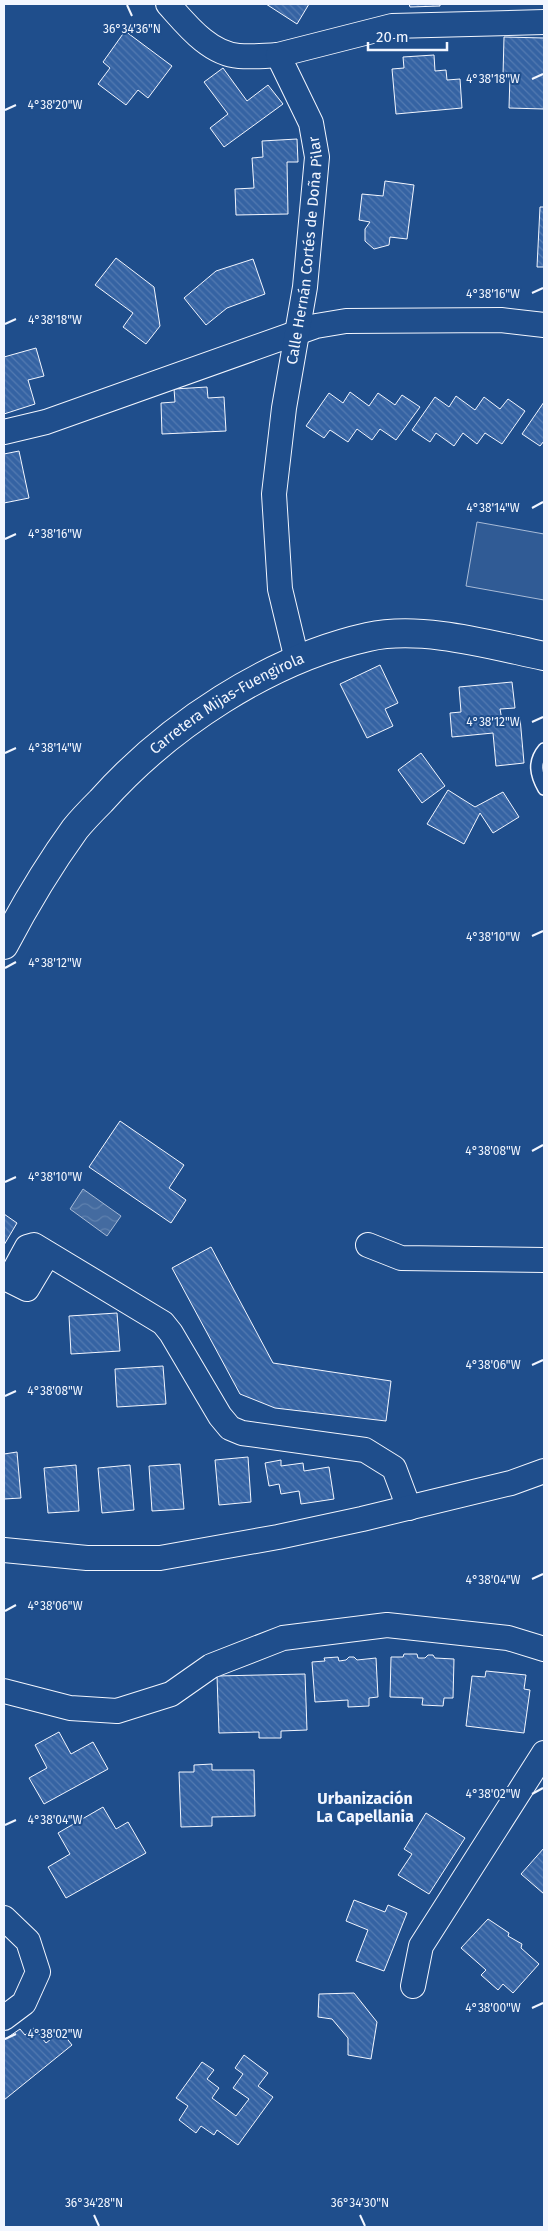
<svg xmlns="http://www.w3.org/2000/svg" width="548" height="2231" font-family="'Fira Sans',sans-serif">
  <defs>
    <pattern id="water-waves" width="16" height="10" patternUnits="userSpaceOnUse" patternTransform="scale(1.25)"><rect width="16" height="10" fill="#446ba0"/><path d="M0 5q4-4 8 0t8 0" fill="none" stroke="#5f81ae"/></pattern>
    <pattern id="building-back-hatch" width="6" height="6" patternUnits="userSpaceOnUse" patternTransform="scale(1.25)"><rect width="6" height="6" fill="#3563a3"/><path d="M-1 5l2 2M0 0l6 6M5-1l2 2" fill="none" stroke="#537ab1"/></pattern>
  </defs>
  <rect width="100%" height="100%" fill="#1f4e8c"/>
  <path fill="#305b95" stroke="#a8bbd7" d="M477,522l67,12v66l-78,-14z"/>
  <path fill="url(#water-waves)" stroke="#a8bbd7" d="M83,1189l38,27 -14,20 -37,-27z"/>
  <path fill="url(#building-back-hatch)" stroke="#f2f6ff" d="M266,4h43l-12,20z
    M409,4h31v2l-30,1z
    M125,31l47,35 -24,32 -10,-8 -12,15 -28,-21 12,-16 -7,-6z
    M504,37l40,1v71l-35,-1 1,-33h-7z
    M434,55l1,16 11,-1 1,10 13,-1 2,29 -66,6 -4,-45 12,-1 -1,-11z
    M223,68l24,33 21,-16 15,19 -59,43 -14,-19 18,-14 -24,-32z
    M297,139l1,23h-11l1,52 -52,1 -1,-26 19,-1 -2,-30 11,-1 -1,-16z
    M385,181l29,4 -7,54 -17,-2 -1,8 -15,4 -9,-8v-12l5,-7 -11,-2 3,-26 21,2z
    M540,207h4v60h-7z
    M116,258l38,29 6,39 -14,18 -23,-17 10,-14 -38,-28z
    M253,259l12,35 -38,14 -21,17 -22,-27 32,-27z
    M36,348l8,28 -16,4 7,24 -31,10v-57z
    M207,387l1,11 16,-1 2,34 -64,3 -1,-31 14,-1 -1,-13z
    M350,392l19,14 9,-13 17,12 7,-10 18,12 -24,33 -16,-11 -8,11 -15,-11 -9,13 -18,-12 -6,8 -18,-12 23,-33 14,10z
    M456,396l19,14 9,-13 16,12 8,-10 17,12 -23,33 -17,-11 -8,11 -14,-11 -9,13 -18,-13 -6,9 -18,-12 23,-33 14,10z
    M544,402v39l-4,5 -18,-12z
    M19,451l10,47 -25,5v-49z
    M380,665l18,38 -13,6 8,17 -26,12 -27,-54z
    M512,682l3,26 -15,1 2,11 18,-2 4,45 -28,3 -3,-33 -41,4 -2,-24 11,-1 -2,-25z
    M421,753l24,33 -23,17 -24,-33z
    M448,790l27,17 28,-15 16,25 -26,16 -13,-20 -16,31 -37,-20z
    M120,1121l64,44 -15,23 17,12 -15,23 -82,-56z
    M4,1214l13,9 -13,22z
    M211,1247l62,116 118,18 -5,40 -111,-13 -35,-14 -68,-126z
    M117,1313l3,38 -49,3 -2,-38z
    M163,1366l3,38 -49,3 -2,-38z
    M17,1452l4,46 -17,1v-45z
    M248,1457l3,45 -32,3 -4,-45z
    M281,1460v6l22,-3 1,8 25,-4 5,32 -33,5 -2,-13 -18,3 -2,-10 -10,2 -4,-23z
    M180,1464l4,45 -32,2 -3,-45z
    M76,1465l3,46 -31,2 -4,-45z
    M130,1465l4,45 -32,3 -4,-45z
    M404,1654h13l1,4h7l3,-3h5l2,3 19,1 -1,39h-9l-1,8 -21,-1 1,-7 -33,-1 1,-40h12z
    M338,1657l1,4 7,-1 3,-3h5l3,3 19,-2 2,39 -9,1v8l-21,1v-7l-33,2 -3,-40 13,-1 -1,-3z
    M486,1671l40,4 -2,14 6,1 -6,43 -58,-7 6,-50 13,1z
    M305,1674l2,56 -26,1v7h-22v-6l-40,1 -2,-57z
    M59,1732l12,22 22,-12 15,27 -64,35 -15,-26 18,-10 -12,-23z
    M212,1764v6h42l1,46 -43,1v9l-31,1 -2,-55h15v-7z
    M103,1807l13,22 12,-7 18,31 -80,45 -18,-31 22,-13 -12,-21z
    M426,1813l39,25 -36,56 -31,-19 14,-21 -8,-5z
    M544,1848v46l-23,-20z
    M354,1900l31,12 3,-7 19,8 -23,58 -28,-10 12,-31 -22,-9z
    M488,1919l21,14 -1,3 14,8 -1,4 18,16 -26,29 -10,-9 -5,6 -17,-15 5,-5 -25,-22z
    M354,1993l23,29 -6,37 -23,-4v-17l-16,-19 -14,-2 1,-23z
    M34,2028l12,15 15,-12 11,14 -68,55v-60l16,-11 5,6z
    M244,2055l24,18 -10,13 15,11 -35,48 -21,-15 -3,5 -13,-9 -5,7 -17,-13 9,-14 -12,-8 26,-36 12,8 -7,9 12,9 -7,10 24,18 13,-17 -16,-11 10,-14 -8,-6z"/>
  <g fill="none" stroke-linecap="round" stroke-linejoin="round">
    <g stroke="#f2f6ff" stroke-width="14">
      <path id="lane" d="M544,749c-11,13 -8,26 0,40"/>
    </g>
    <g stroke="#f2f6ff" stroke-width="26">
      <g id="street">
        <path d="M168,4c18,20 41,50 71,52 13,1 26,0 39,-1"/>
        <path d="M4,432l42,-10 270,-96 30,-5 155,-1 43,5"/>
        <path id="s1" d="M297,660l-17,-71 -6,-95 10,-86 21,-121 12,-130 -6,-34 -33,-68 114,-29 152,-4"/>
        <path d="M368,1245l33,13 143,2"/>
        <path d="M48,1254l-21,35 -18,-9 18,-33 7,-2 129,78 8,10 49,83 10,12 12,5 123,17 29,18 15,40"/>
        <path d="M4,1550l83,8h73l118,-21 84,-18 149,-36 33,-12"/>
        <path d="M4,1691l66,17 47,3 54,-17 40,-28 72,-28 104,-13 121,13 36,11"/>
        <path d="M4,1918l24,23 10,31 -14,31 -20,15"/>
        <path d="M413,1986l8,-40 123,-193"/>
      </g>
    </g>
    <g stroke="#f2f6ff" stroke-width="30">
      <g id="secondary">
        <path id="s2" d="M4,945c21,-40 45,-80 71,-116 8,-10 17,-19 26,-28 67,-75 168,-142 267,-164 54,-12 123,8 176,19"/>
      </g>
    </g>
    <use href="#lane" stroke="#1f4e8c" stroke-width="11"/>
    <use href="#street" stroke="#1f4e8c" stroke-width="24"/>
    <use href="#secondary" stroke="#1f4e8c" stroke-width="28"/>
  </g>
  <path fill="none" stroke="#f2f6ff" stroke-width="2" d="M127,5l5,11M532,79l11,-5M5,110l11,-5M532,293l11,-5M5,324l11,-5M532,508l11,-6M5,539l11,-5M532,722l11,-5M5,753l11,-5M532,936l11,-5M5,968l11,-6M532,1151l11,-6M5,1182l11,-5M532,1365l11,-5M5,1396l11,-5M532,1579l11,-5M5,1611l11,-6M532,1794l11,-6M5,1825l11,-5M532,2008l11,-5M5,2039l11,-5M94,2215l5,11M360,2215l5,11"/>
  <g text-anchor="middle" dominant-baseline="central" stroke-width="4" stroke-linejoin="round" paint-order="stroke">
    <g font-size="15" fill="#f2f6ff" stroke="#1f4e8c">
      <text stroke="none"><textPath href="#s1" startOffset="414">Calle Hernán Cortés de Doña Pilar</textPath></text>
      <text stroke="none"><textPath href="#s2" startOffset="335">Carretera Mijas-Fuengirola</textPath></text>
    </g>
    <g font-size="16" font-weight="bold" fill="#f2f6ff" stroke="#1f4e8c">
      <text x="365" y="1798">Urbanización<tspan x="365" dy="18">La Capellania</tspan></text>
    </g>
  </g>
  <g font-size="12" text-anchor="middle" fill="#f2f6ff" stroke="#1f4e8c" stroke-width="4" stroke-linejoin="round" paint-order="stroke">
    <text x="132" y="33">36°34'36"N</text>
    <text x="493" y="83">4°38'18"W</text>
    <text x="55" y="109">4°38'20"W</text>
    <text x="493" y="298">4°38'16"W</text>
    <text x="55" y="324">4°38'18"W</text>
    <text x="493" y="512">4°38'14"W</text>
    <text x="55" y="538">4°38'16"W</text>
    <text x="493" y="726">4°38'12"W</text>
    <text x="55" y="752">4°38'14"W</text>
    <text x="493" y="941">4°38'10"W</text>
    <text x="55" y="967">4°38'12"W</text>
    <text x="493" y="1155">4°38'08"W</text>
    <text x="55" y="1181">4°38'10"W</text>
    <text x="493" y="1369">4°38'06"W</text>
    <text x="55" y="1395">4°38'08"W</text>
    <text x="493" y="1584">4°38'04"W</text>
    <text x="55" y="1610">4°38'06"W</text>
    <text x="493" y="1798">4°38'02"W</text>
    <text x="55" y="1824">4°38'04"W</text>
    <text x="493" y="2012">4°38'00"W</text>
    <text x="55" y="2038">4°38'02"W</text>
    <text x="94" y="2207">36°34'28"N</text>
    <text x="360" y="2207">36°34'30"N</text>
  </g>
  <rect width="548" height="2231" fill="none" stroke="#f2f6ff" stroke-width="10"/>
  <path d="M368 42v8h79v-8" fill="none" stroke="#f2f6ff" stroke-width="2.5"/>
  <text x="376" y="42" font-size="15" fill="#f2f6ff" stroke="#1f4e8c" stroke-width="4" paint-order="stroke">20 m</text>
</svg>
